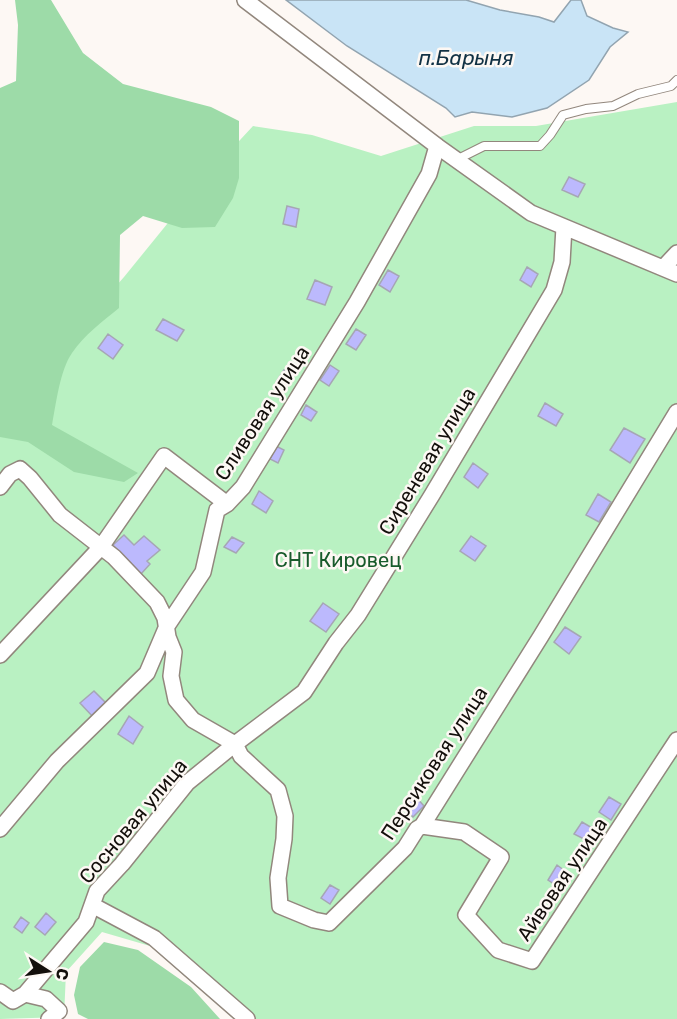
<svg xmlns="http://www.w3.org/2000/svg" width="677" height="1019" font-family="Rubik,sans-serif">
  <rect width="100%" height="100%" fill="#fdf8f4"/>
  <path fill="#b9f1c2" d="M677,102v917h-443l-84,-73 -48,-14 -36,40 -2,45 -64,2v-614l39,-32 85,-96 78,-96 51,-55 59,9 69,21 93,-30h62z"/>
  <path fill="#9ddba8" d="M15,0h36l32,53 40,31 88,23 28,14v57l-6,20 -18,29 -33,1 -39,-12 -23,19 -1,73c-16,13 -35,27 -47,45 -12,17 -16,51 -20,72l86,48 -14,9 -50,-10 -46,-30 -28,-5v-349l16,-7 2,-56z
    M104,942l34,8 53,37 29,32h-132l-10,-5 -4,-19 6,-28z"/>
  <path fill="#c9e4f6" stroke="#92a4b0" stroke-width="1.5" d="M286,0h180l34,10 39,7 15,5 17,-22h10l6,16 26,12 15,4 -18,15 -21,33 -42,28 -35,9 -40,-5 -17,5 -9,-9 -99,-62z"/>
  <path fill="#bcb9fd" stroke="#a6a6b4" stroke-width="1.5" d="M569,177l16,7 -7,13 -16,-7z
    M287,206l12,3 -3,18 -13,-3z
    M527,267l11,7 -7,13 -11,-7z
    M388,270l11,6 -9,16 -11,-7z
    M315,280l17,7 -7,18 -18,-6z
    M163,319l21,11 -7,11 -21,-11z
    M356,329l10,6 -10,15 -10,-6z
    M108,334l15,11 -10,14 -15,-11z
    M330,365l9,6 -10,15 -9,-6z
    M284,370l9,4 -8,14 -9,-6z
    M545,403l18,11 -7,12 -18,-10z
    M306,405l11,7 -6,9 -10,-6z
    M624,428l21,11 -15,24 -20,-13z
    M276,446l8,4 -6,13 -8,-4z
    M473,463l15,11 -10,14 -14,-11z
    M259,491l14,10 -7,12 -14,-9z
    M598,494l13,8 -12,20 -13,-7z
    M124,535l10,10 10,-9 16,14 -13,11 3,3 -9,10 -28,-29z
    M471,536l15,10 -11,15 -15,-10z
    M232,537l12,6 -8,10 -12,-6z
    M323,603l16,11 -13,18 -16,-11z
    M565,627l16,10 -12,17 -15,-12z
    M94,691l14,14 -14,13 -14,-15z
    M129,716l14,11 -10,17 -15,-10z
    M415,796l9,10 -11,11 -10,-10z
    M609,797l12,7 -10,16 -12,-8z
    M582,822l12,7 -8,11 -12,-6z
    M557,865l12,9 -9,14 -12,-8z
    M330,885l9,5 -9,14 -9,-6z
    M46,913l10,9 -11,13 -10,-8z
    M21,917l8,6 -7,10 -8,-6z"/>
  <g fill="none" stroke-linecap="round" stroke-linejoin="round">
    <g stroke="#92877d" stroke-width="10">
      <path id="service" d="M456,160l28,-14h56l10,-11 13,-20 23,-6 27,-3 25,-12 33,-8 6,-6"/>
    </g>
    <g stroke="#92877d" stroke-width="18">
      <path id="minor" d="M245,0l192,146 94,67 146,61
        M663,268l14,-15
        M0,487l10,-13 10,-5 10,9 30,37 54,42 43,45 8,16 3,19 6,15 -3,24 5,24 17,20 42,24 6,12 37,34 7,26 -1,23 -6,39 2,28 34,14 15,3 76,-75 12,-19 5,-3 119,-190 136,-224
        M0,655l101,-108 63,-91 63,48
        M422,826l42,6 37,25 -35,58 32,35 34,11 145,-221
        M0,829l57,-68 90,-88 20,-47 36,-54 14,-62 10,-6 16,-17 114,-185 72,-128 8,-28
        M92,905l62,33 93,81
        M0,992l13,9 12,-7 61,-72 11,-31 25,-27 65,-81 48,-39 69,-52 32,-49 22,-28 74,-120 122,-205 8,-28 2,-35
        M25,994l21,5 13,12 -10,8"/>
    </g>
    <use href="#service" stroke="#fff" stroke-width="8"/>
    <use href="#minor" stroke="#fff" stroke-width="15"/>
  </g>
  <g text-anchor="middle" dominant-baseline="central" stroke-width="5" stroke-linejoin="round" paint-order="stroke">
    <g font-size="20" fill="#130f0b" stroke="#fdf8f4">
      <text transform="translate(262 413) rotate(-57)">Сливовая улица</text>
      <text transform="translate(427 461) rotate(-59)">Сиреневая улица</text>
      <text transform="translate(434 763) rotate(-57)">Персиковая улица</text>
      <text transform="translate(133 821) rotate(-50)">Сосновая улица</text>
      <text transform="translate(562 879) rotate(-56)">Айвовая улица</text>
    </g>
    <g font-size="20" fill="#185b2c" stroke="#fdf8f4">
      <text x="338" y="560">СНТ Кировец</text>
    </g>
    <g font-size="21" font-style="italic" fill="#113144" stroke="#fdf8f4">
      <text x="466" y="57">п.Барыня</text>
    </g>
  </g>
  <g transform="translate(48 971) rotate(102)" stroke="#fdf8f4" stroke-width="4.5" paint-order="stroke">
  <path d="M0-4.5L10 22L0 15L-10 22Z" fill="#130f0b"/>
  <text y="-9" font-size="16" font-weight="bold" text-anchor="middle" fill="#130f0b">С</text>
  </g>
</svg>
